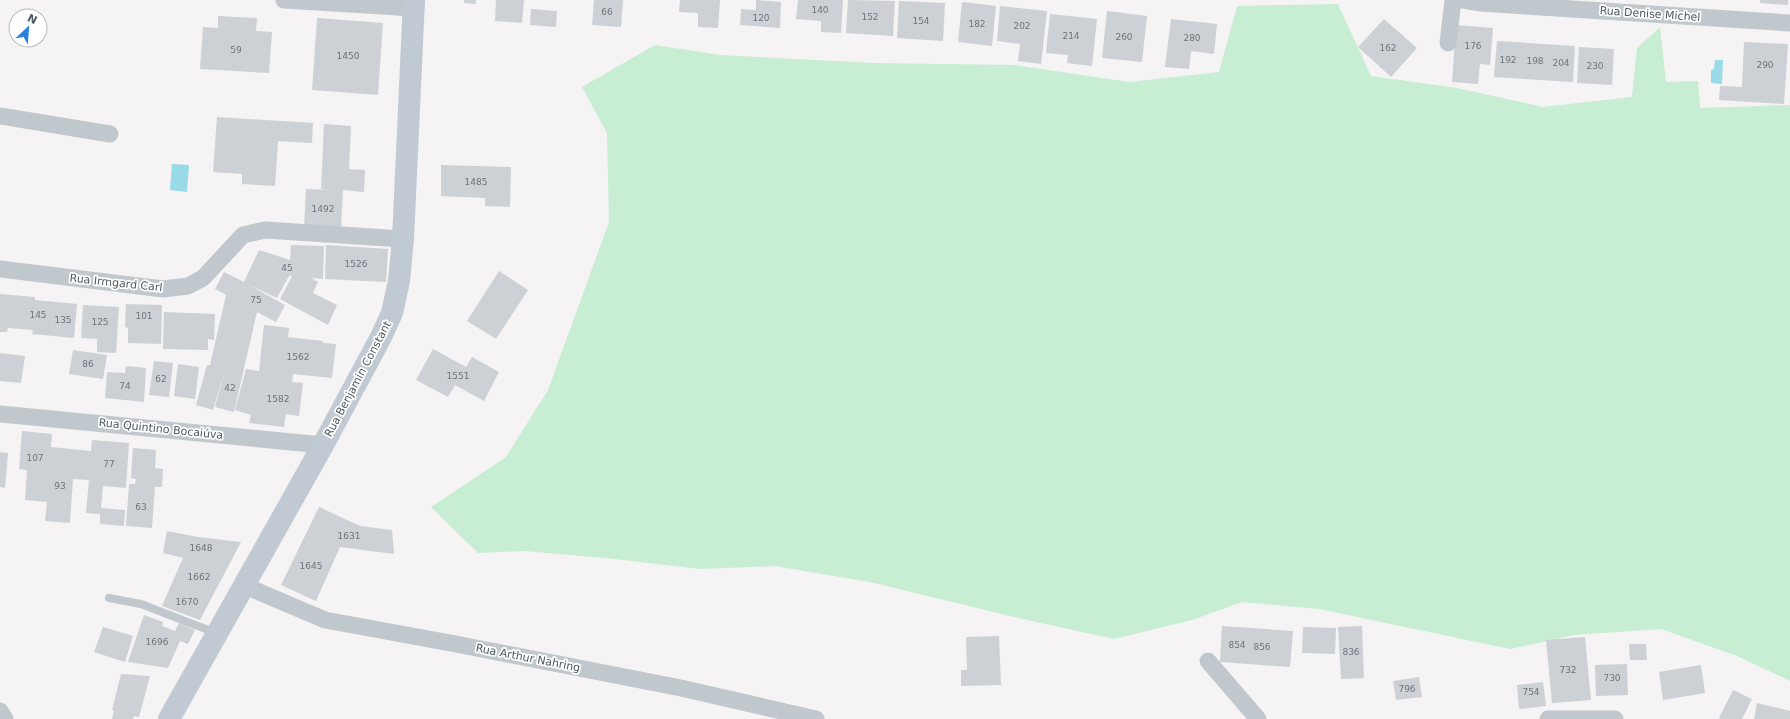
<svg xmlns="http://www.w3.org/2000/svg" width="1790" height="719" font-family="'DejaVu Sans',sans-serif">
  <rect width="100%" height="100%" fill="#f5f3f3"/>
  <path fill="#c7edd3" d="M1338,4l33,72 86,12 86,19 89,-10 5,-49 23,-21 6,55 32,-1 2,27 90,-3v576l-53,-25 -76,-27 -87,6 -64,14 -191,-40 -77,-7 -50,18 -78,19 -100,-22 -144,-35 -95,-16 -75,3 -94,-11 -82,-7 -46,2 -47,-46 75,-50 42,-67 61,-168 -2,-89 -25,-46 73,-42 65,10 153,8 141,2 115,17 90,-10 18,-66z"/>
  <path fill="#98dae6" d="M1715,60h8l-1,24 -11,-1v-13l3,-1z
    M172,164l17,1 -2,27 -17,-2z"/>
  <path fill="#cdd0d5" d="M464,0h12v4l-12,-1z
    M496,0h28l-2,23 -27,-2z
    M594,0h29l-2,27 -29,-2z
    M680,0h40l-2,28 -20,-1v-14l-19,-1z
    M756,0l25,2 -1,26 -40,-3 1,-16 15,1z
    M798,0h45l-2,33 -20,-1v-11l-25,-2z
    M848,0l47,1 -2,35 -47,-3z
    M1760,0h28v5l-28,-2z
    M899,1l46,2 -2,38 -46,-3z
    M962,2l34,4 -4,40 -34,-4z
    M1000,6l47,5 -6,53 -23,-3 2,-17 -23,-3z
    M531,9l26,2 -1,16 -26,-2z
    M1107,11l40,5 -5,46 -40,-4z
    M1050,14l47,5 -5,47 -25,-3 1,-8 -22,-2z
    M218,16l39,2 -1,13 16,1 -3,41 -69,-4 3,-42 15,1z
    M317,18l66,5 -5,72 -66,-5z
    M1171,19l46,5 -3,30 -23,-3 -2,18 -24,-2z
    M1384,19l33,29 -26,29 -33,-30z
    M1456,25l37,3 -3,37 -10,-1 -2,20 -26,-2z
    M1497,41l78,5 -2,36 -79,-5z
    M1744,42l44,2 -4,60 -65,-4 1,-14 22,1z
    M1579,47l35,2 -2,36 -35,-2z
    M217,117l96,6 -1,20 -34,-2 -3,45 -33,-2v-10l-29,-2z
    M324,124l27,2 -2,43 16,1 -1,22 -21,-2 -2,39 -37,-2 2,-38 24,1 -9,-1z
    M441,165l70,2 -1,40 -25,-1v-8l-44,-2z
    M291,245l33,1 -1,33 -12,-1 7,4 -5,11 24,12 -9,20 -48,-26 12,-23h-3l-12,22 -28,-13 36,20 -9,17 -19,-10 -23,100 -19,-5 11,-40 -13,43 -17,-5 11,-40h3l16,-70 -11,-6 9,-17 20,10 15,-32 31,10z
    M326,245l62,4 -2,33 -61,-3z
    M499,271l29,19 -32,49 -29,-18z
    M0,294l35,3v3l42,4 -3,34 -42,-4 1,-4 -25,-2 -1,4h-7z
    M126,304l36,1 -1,39 -33,-1v-15l-3,-1z
    M83,305l36,2 -3,46 -19,-1v-13l-16,-1z
    M164,312l51,2 -1,26 -6,-1v11l-45,-1z
    M264,325l25,3 -1,9 35,4v2l13,1 -4,34 -39,-4 -1,8 11,1 -4,33 -13,-2 -2,13 -35,-4 2,-8 -16,-5 11,-41 13,2z
    M433,349l33,18 6,-10 27,15 -15,29 -29,-16 -7,12 -32,-17z
    M73,350l34,5 -4,24 -34,-5z
    M0,353l25,3 -4,27 -21,-2z
    M154,361l19,2 -4,34 -20,-2z
    M178,364l21,3 -4,32 -21,-3z
    M126,366l20,2 -2,34 -39,-4 2,-26 18,1z
    M22,431l30,3 -1,13 40,4 1,-11 37,3 -3,45 -23,-2 -2,22 24,2 -1,16 -24,-2v-10l-14,-1 3,-33 -16,-1 -3,44 -25,-2 2,-19 -22,-2 2,-30 -8,-1z
    M133,448l23,2 -1,18 8,1 -1,18h-7l-3,41 -26,-2 3,-42h6l1,-5 -5,-1z
    M0,452l8,1 -3,35 -5,-1z
    M319,507l41,19 32,4 2,24 -54,-7 -24,54 -35,-16z
    M167,531l31,6 43,5 -41,78 -38,-14 21,-48 -20,-5z
    M144,615l19,7 -1,4 13,5 4,-8 16,7 -7,14 -8,-3 -12,27 -40,-6z
    M1222,626l71,5 -3,36 -70,-5z
    M1362,626l2,52 -23,1 -3,-52z
    M103,627l30,9 -8,26 -31,-10z
    M1303,627l33,1 -1,26 -33,-1z
    M999,636l2,49 -40,1v-16h6l-1,-33z
    M1585,637l6,63 -39,3 -6,-63z
    M1629,644h17l1,16h-17z
    M1627,664l1,31 -32,1 -1,-31z
    M1701,665l4,28 -42,7 -4,-28z
    M121,674l29,2 -11,41 -5,-1 -1,3h-21l2,-8 -2,-1z
    M1419,677l3,20 -26,3 -3,-19z
    M1543,682l3,24 -27,3 -2,-24z
    M1733,690l19,9 -10,20h-21l-2,-1z
    M1757,703l33,8v8h-36z"/>
  <g fill="none" stroke-linecap="round" stroke-linejoin="round">
    <path stroke="#c0c8ce" stroke-width="8" d="M109,598l32,6 75,29"/>
    <path stroke="#c0c8ce" stroke-width="17" d="M284,0l130,8
      M1462,0l17,3 311,20
      M1448,43l5,-43
      M0,116l110,18
      M0,269l163,20 25,-3 15,-8 40,-43 22,-5 138,9
      M0,414l323,31
      M243,585l82,35 131,24 225,44 135,31
      M1208,661l50,58
      M0,711l5,8
      M1548,719h67"/>
    <path stroke="#c1cad2" stroke-width="22" d="M169,719l154,-274 58,-108 11,-24 7,-32 4,-42 11,-239"/>
  </g>
  <g text-anchor="middle" dominant-baseline="central" stroke-width="3.5" stroke-linejoin="round" paint-order="stroke">
    <g font-size="9" fill="#6c757c">
      <text x="820" y="10">140</text>
      <text x="607" y="12">66</text>
      <text x="870" y="17">152</text>
      <text x="761" y="18">120</text>
      <text x="921" y="21">154</text>
      <text x="977" y="24">182</text>
      <text x="1022" y="26">202</text>
      <text x="1071" y="36">214</text>
      <text x="1124" y="37">260</text>
      <text x="1192" y="38">280</text>
      <text x="1473" y="46">176</text>
      <text x="1388" y="48">162</text>
      <text x="236" y="50">59</text>
      <text x="348" y="56">1450</text>
      <text x="1508" y="60">192</text>
      <text x="1535" y="61">198</text>
      <text x="1561" y="63">204</text>
      <text x="1765" y="65">290</text>
      <text x="1595" y="66">230</text>
      <text x="476" y="182">1485</text>
      <text x="323" y="209">1492</text>
      <text x="356" y="264">1526</text>
      <text x="287" y="268">45</text>
      <text x="256" y="300">75</text>
      <text x="38" y="315">145</text>
      <text x="144" y="316">101</text>
      <text x="63" y="320">135</text>
      <text x="100" y="322">125</text>
      <text x="298" y="357">1562</text>
      <text x="88" y="364">86</text>
      <text x="458" y="376">1551</text>
      <text x="161" y="379">62</text>
      <text x="125" y="386">74</text>
      <text x="230" y="388">42</text>
      <text x="278" y="399">1582</text>
      <text x="35" y="458">107</text>
      <text x="109" y="464">77</text>
      <text x="60" y="486">93</text>
      <text x="141" y="507">63</text>
      <text x="349" y="536">1631</text>
      <text x="201" y="548">1648</text>
      <text x="311" y="566">1645</text>
      <text x="199" y="577">1662</text>
      <text x="187" y="602">1670</text>
      <text x="157" y="642">1696</text>
      <text x="1237" y="645">854</text>
      <text x="1262" y="647">856</text>
      <text x="1351" y="652">836</text>
      <text x="1568" y="670">732</text>
      <text x="1612" y="678">730</text>
      <text x="1407" y="689">796</text>
      <text x="1531" y="692">754</text>
    </g>
    <g font-size="11" fill="#4c575f" stroke="#fff">
      <text transform="translate(1650 14) rotate(4)">Rua Denise Michel</text>
      <text transform="translate(116 283) rotate(6)">Rua Irmgard Carl</text>
      <text transform="translate(358 379) rotate(-62)">Rua Benjamin Constant</text>
      <text transform="translate(161 429) rotate(6)">Rua Quintino Bocaiúva</text>
      <text transform="translate(528 658) rotate(11)">Rua Arthur Nahring</text>
    </g>
  </g>
  <g transform="translate(28 28) rotate(26)"><circle r="19" fill="#ffffff" stroke="#b7bcbf"/>
  <path d="M0-3L7 15L0 10L-7 15Z" fill="#2b80d7"/>
  <text y="-6" font-size="11" font-weight="bold" text-anchor="middle" fill="#4c575f">N</text>
  </g>
</svg>
